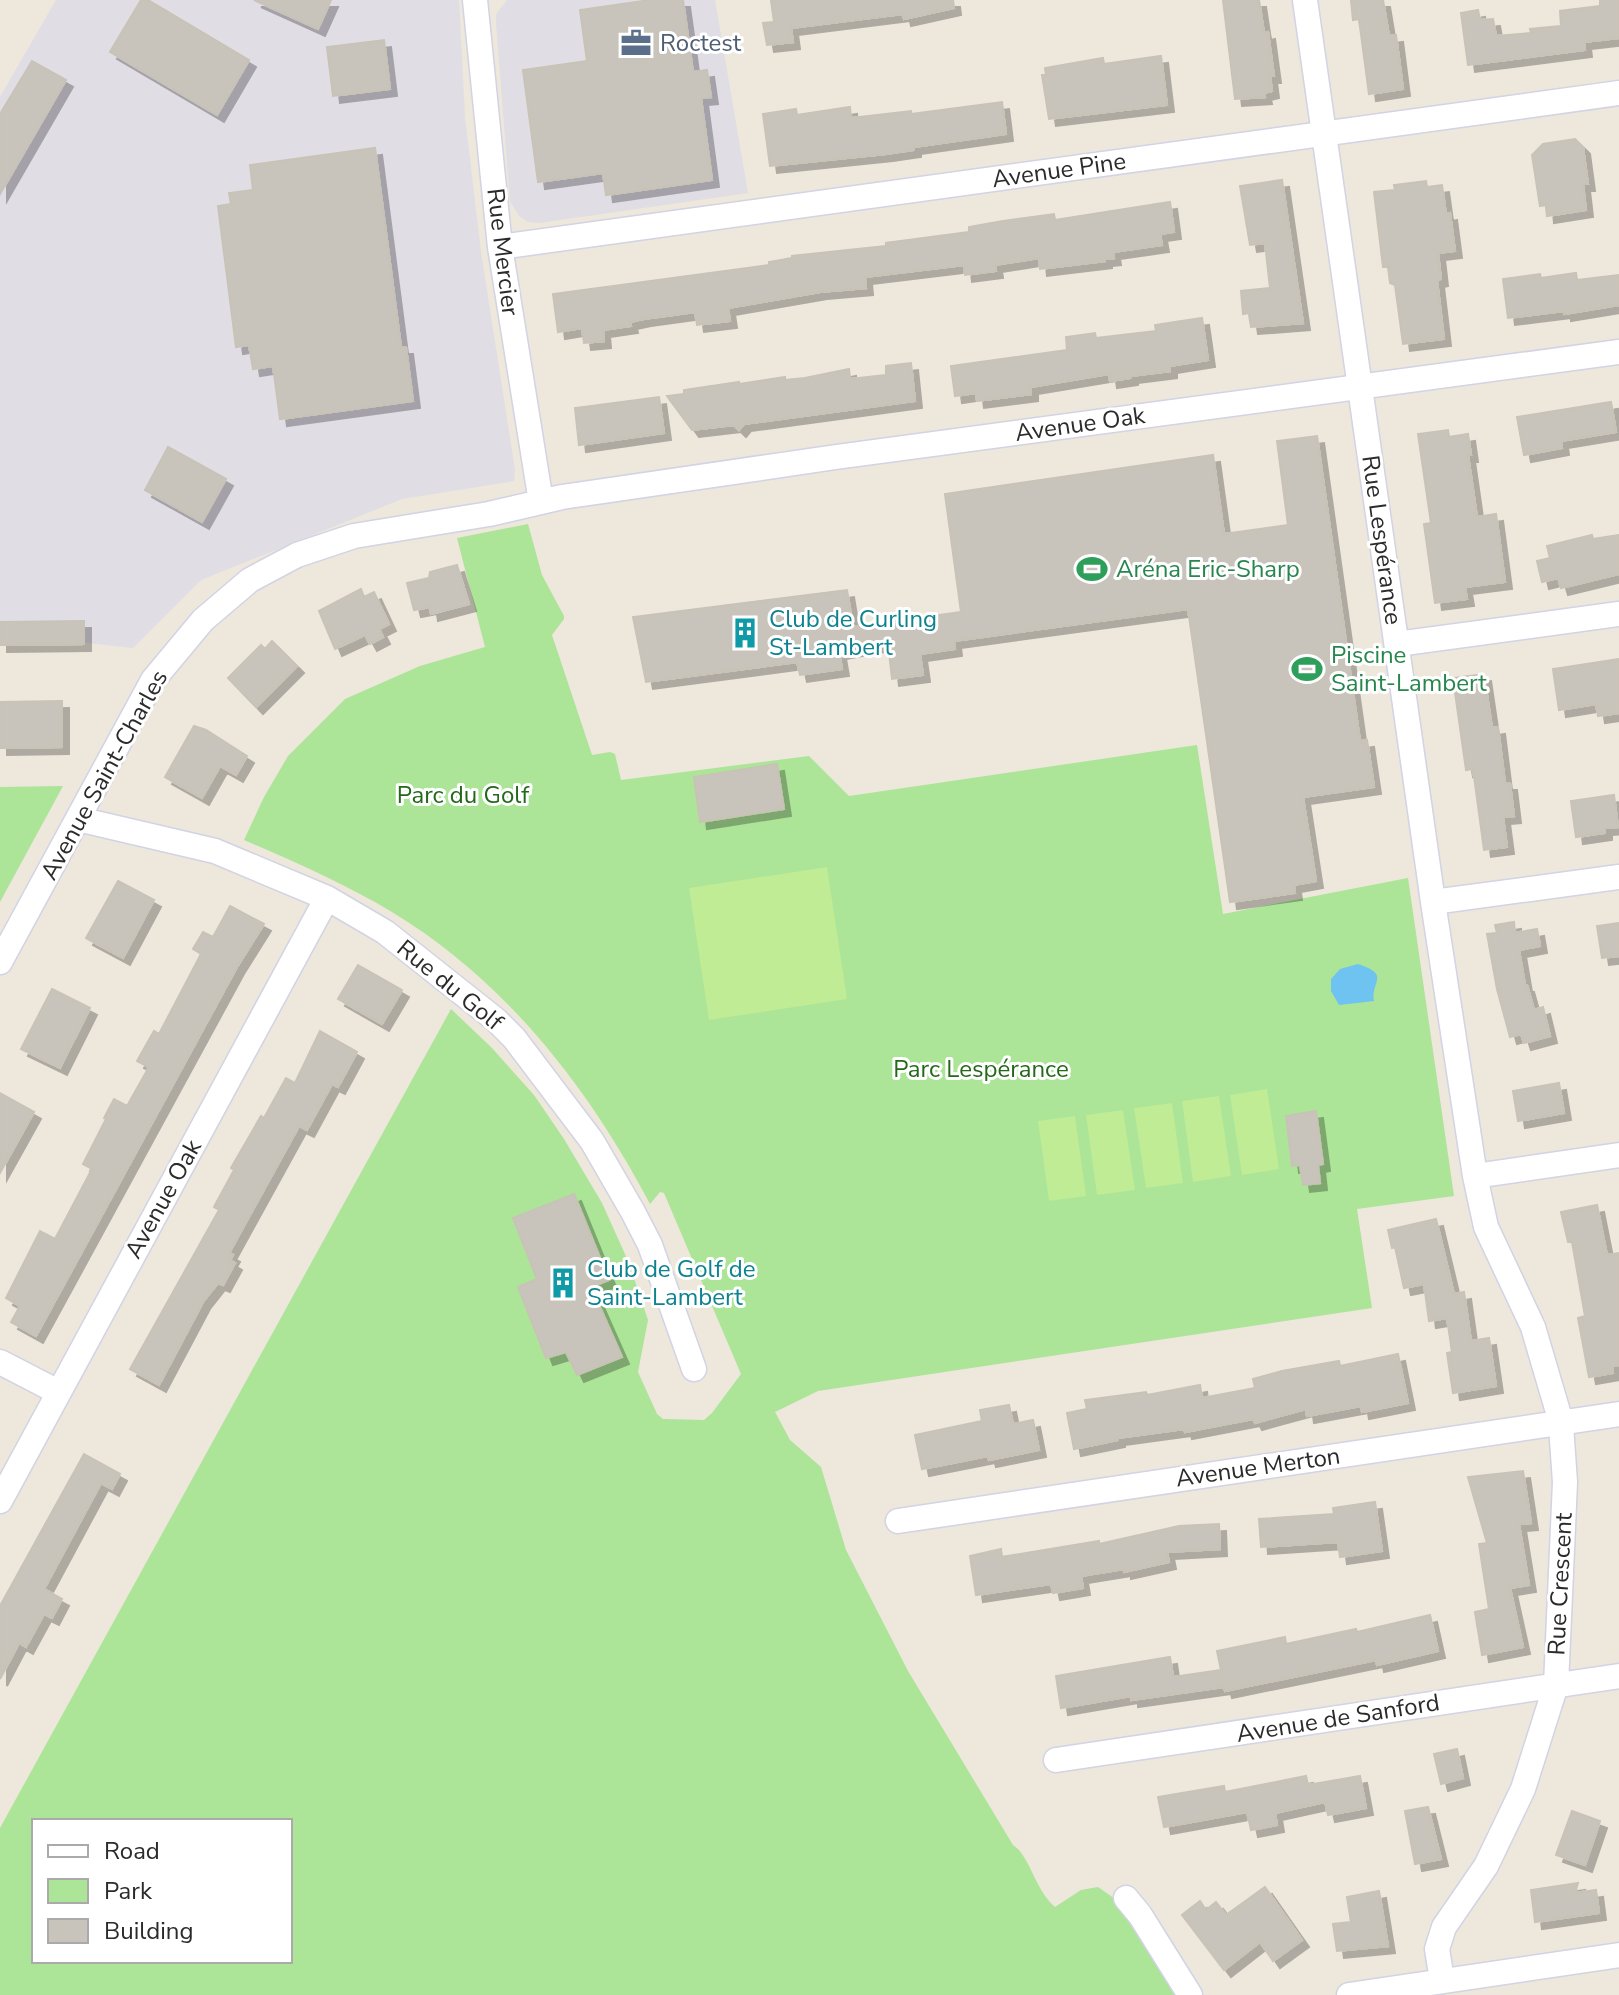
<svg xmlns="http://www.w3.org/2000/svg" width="1619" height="1995" font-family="'Nunito Sans',sans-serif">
  <defs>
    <filter id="shadow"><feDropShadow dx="7" dy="7" stdDeviation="0" flood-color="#0004"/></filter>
  </defs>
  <rect width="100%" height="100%" fill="#ede7dc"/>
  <path fill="#e0dde5" d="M56,0h403l6,117 16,135 34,218 -1,11 -112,18 -201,81 -68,68 -133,-15v-536z
    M507,0h208l33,193 -209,30 -11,-1 -9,-6 -9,-15 -14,-177v-10z"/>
  <path fill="#ace498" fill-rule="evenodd" d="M528,524l14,51 22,41v3l-12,16 40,120 18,-3 5,2 6,26 188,-24 40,40 348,-51 26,169 185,-36 46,318 -97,13 15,99 -554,83 -43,21 15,28 31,27 25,83 62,121 105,174c17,11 22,45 42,62l26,-17 17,-3 20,14 59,94h-1177v-167l451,-819 41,39 42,47 30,44 38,64 27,60 19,57 -10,52 19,42 6,5 41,1 8,-7 29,-39 -77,-181 -4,-1 -10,12c-61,-116 -144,-223 -258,-292 -47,-28 -97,-50 -148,-72l20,-43 24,-41 57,-57 75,-33 65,-19 -28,-109zM34,1821h256v140h-256z
    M63,786l-63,116v-115z"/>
  <path fill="#bfec94" d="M827,867l20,132 -138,21 -20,-132z
    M1267,1089l12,80 -37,6 -12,-80z
    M1219,1096l12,80 -38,6 -11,-81z
    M1172,1103l11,80 -37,5 -12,-80z
    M1123,1110l12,80 -38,5 -11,-80z
    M1075,1116l11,80 -37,5 -11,-80z"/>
  <path fill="#6ec3f0" d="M1358,964c33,11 13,17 16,37l-35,4 -8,-14v-12l9,-10z"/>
  <path fill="#c8c4bc" stroke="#c8c3b6" stroke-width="2" filter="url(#shadow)" d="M141,0h7l101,60 -32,55 -107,-63z
    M254,0h77l-13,29z
    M650,0h33l10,72 14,-2 4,27 -10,1 11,82 -106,15 -3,-22 -65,9 -15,-112 64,-9 -7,-51z
    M771,0h182l1,8 -50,11 -1,-5 -112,14 2,14 -26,3 -4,-22 11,-1z
    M1223,0h36l5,33 4,-1 6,44h-4l2,15 -8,2 1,4 -30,2z
    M1351,0h32l6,36 7,-1 7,54 -34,5 -10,-75 -6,1z
    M1600,0h19v38l-35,4 1,8 -117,15 -7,-52 17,-3 2,10 13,-1 3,17 35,-3 -1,-4 31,-3 -1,-15 40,-5z
    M384,40l6,49 -57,7 -6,-49z
    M1161,56l6,49 -118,14 -7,-44h4l-1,-7 58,-10 1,6z
    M32,61l34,19 -66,114v-80z
    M1002,102l4,32 -92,13v3l-28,4 -116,12 -7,-52 33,-5 1,6 53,-8 1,11 60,-7v3z
    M1575,139l8,8 5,37h-5l3,26 -39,6 -1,-11 -6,1 -8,-51 11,-11z
    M375,148l26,199h5l7,54 -133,18 -7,-53 -20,3 -4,-24 -13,2 -18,-141 13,-2 -2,-11 24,-3 -3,-25z
    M1282,180l21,143 -52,4 -2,-14 -6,1 -2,-23 29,-3 -5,-45 -15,2 -10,-59z
    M1426,181l1,6 15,-2 4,29 4,-1 5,38 -17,2 3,26 -4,1 7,59 -41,5 -8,-59 -5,-2 -2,-16h-5l-9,-75 21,-2 -1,-5z
    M1170,202l4,30 -14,2 2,11 -49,7 1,6 -9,1v2l-65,8 -1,-11 -44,7 1,6 -31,4 -1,-10 -99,12 1,11 -46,4 -92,16 2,13 -33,4 -2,-13 -51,7 -14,3 1,4 -28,4 1,11 -20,2 -2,-15 -24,4 -5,-38 216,-29v-3l23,-4v-2l94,-10v-3l83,-11v-5l34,-6 51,-7 1,6z
    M1576,273l1,7 42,-5v30l-55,9v-3l-56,7 -5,-39 37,-5 1,4z
    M1202,318l6,42 -38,6v5l-39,5v2l-21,3 -1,-7 -78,13v7l-54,7 -1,-8 -21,3 -4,-30 116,-16 -1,-13 29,-4 1,5 60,-7 -1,-6z
    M911,363l4,38 -171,23 -5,6 -5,-5 -42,5 -25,-34 17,-2v-4l55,-8v2l46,-7v3l20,-2 44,-9 1,10 36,-4v-9z
    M659,397l5,36 -85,12 -4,-37z
    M1611,402l5,30 -55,9 1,7 -38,7 -7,-38z
    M1448,430l1,7 19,-3 3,21h-3l9,62 19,-3 9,68 -40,5 2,12 -32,4 -11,-79 7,-1 -13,-89z
    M1317,436l43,305 7,-1 7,47 -71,10 13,84 -22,4 1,8 -65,9 -42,-293 -234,32 1,8 -35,5 3,21 -31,4 -4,-36 -49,9 3,17 -42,6 -3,-13 -151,20 -13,-65 214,-27 6,37 108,-15 -16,-118 268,-39 11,79 64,-9 -11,-84z
    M168,447l58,32 -24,43 -57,-32z
    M1592,535l1,4 26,-4v39l-58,14 -3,-10 -16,4 -5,-21 13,-3 -3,-12z
    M457,565l12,39 -38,10 -1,-7 -16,3 -7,-27 22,-5 1,-6z
    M361,589l3,8 10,-5 15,32 -10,5 4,8 -13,7 -5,-9 -30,14 -16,-38z
    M84,621v23l-84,1v-23z
    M272,641l25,25 -41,41 -28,-29 33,-33 4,4z
    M1619,659v54l-21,3 -2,-12 -37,6 -6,-41z
    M1484,674l8,54 6,-1 7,56h5l4,33 -11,1 4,30 -23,3 -11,-81 -7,1 -13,-92z
    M62,701v46l-62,1v-46z
    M194,726l12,4 41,26 -11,19 -16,-9 -18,32 -37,-21z
    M777,764l7,45 -84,13 -6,-45z
    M1614,795l4,32 -13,1v5l-29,4 -5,-36z
    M118,881l36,19 -31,58 -37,-20z
    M230,906l34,18 -27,43 -201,369 -25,-14 9,-16 -14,-8 34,-67 15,8 37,-70 -9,-5 23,-45 -2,-1 10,-19 13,7 22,-39 -12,-6 17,-30 5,3 42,-80 -8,-5 10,-17 10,5z
    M1514,922l1,11 22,-4 3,17 -21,4 6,35h2l7,25 9,-3 7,29 -26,7 -3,-9 -11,3 -13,-48 -10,-55 10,-1 -2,-8z
    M1619,923v33l-17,2 -5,-32z
    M358,965l44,25 -20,34 -44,-25z
    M52,989l38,19 -30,60 -39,-19z
    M320,1031l37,21 -19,35 -6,-3 -25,46 -8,-4 -70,127 4,2 -3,5 5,3 -12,22 -5,-2 -15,19 -44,83 -29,-16 89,-159 -5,-3 20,-37 -3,-2 30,-52 3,2 22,-40 9,5z
    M1559,1083l5,30 -46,8 -5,-30z
    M0,1093l34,19 -34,61z
    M1316,1111l7,53 -5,1 2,18 -17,2 -3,-20 -8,1 -6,-50z
    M574,1194l35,86 -18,7 31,70 -45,18 -11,-23 -20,6 -28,-71 19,-8 -24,-61z
    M1597,1205l10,50 12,-2v112l-7,1 1,7 -24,4 -11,-59 7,-2 -13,-74h-4l-7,-30z
    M1436,1219l18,75 10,-2 7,49 18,-3 7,48 -43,7 -6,-40 5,-1 -5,-34 -18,3 -5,-37 -20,4 -9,-41 -3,1 -4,-18z
    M1398,1354l10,49 -46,9 -1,-6 -54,10 -1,-7 -51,14 -2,-4 -68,13 -1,-3 -66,9v2l-44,9 -7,-36 20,-4 -2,-9 61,-8 1,3 53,-10 2,13 53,-10 -2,-9 29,-8 57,-10 1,5z
    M1009,1405l4,19 20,-4 6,30 -50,10 -1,-4 -66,13 -7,-34 67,-14 -2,-11z
    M84,1454l36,20 -8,15 -11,-6 -57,106 18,10 -10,19 -8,-4 -18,33 -7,-4 -19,36v-73z
    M1523,1471l8,52 -12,1 10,61 -19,3 13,59 -41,8 -7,-43 14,-3 -10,-65 8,-1 -19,-66z
    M1375,1502l7,49 -42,6 -2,-15 -77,5 -2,-28 75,-5 -1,-6z
    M1219,1524l1,25 -53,3 2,10 -45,10v-3l-43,7 2,12 -30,5 -2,-9 -75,11 -6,-39 31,-7 1,8 97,-16v3l80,-18z
    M1430,1615l8,36 -61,14 -1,-5 -151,31 -1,-4 -93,13v-4l-70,12 -5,-32 114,-19 3,20 48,-7 -4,-19 68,-14 1,7 70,-15 1,3z
    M1457,1749l6,29 -22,6 -7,-30z
    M1306,1776l2,9 52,-9 6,32 -38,7 -3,-13 -50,11 2,12 -26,5 -4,-18 -83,15 -6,-30 66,-11 1,6z
    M1428,1807l13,52 -26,5 -10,-53z
    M1572,1811l28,10 -15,44 -29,-10z
    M1578,1883l-3,10 21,-3 3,23 -64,9 -4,-32z
    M1265,1887l37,53 -29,21 -13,-19 -36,28 -42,-55 18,-14 6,9 10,-8 10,13z
    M1379,1891l9,55 -51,5 -4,-27 18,-2 -4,-25z"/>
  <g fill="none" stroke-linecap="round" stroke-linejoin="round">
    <g stroke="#d2d3e4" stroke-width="27">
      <path id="minor" d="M475,0l25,247 41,255
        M1305,0l128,902 42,274 11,51 47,100 28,95 1,18 3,42 -9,203 -33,104 -37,77 -42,61 -7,22 5,31
        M500,247l1119,-154
        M1397,644l222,-30
        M78,819l137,32 112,47 58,34 111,88 18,18 78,103 41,71 17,33 44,124
        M1433,902l186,-25
        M0,962l153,-282 50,-60 47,-40 47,-25 57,-19 135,-22 73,-17 274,-40 783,-105
        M1475,1176l144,-21
        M0,1362l58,30
        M0,1501l327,-603
        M898,1521l721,-107
        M1056,1760l563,-84
        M1126,1898l14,17 50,80
        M1349,1995l270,-40"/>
    </g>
    <use href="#minor" stroke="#fff" stroke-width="24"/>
  </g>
  <defs>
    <g id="office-bare" transform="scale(2.4)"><path d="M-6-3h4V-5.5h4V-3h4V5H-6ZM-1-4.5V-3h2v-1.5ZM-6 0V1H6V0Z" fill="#5c6f8a" stroke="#fff" stroke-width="2.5" paint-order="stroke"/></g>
    <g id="stadium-bare" transform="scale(2.4)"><path d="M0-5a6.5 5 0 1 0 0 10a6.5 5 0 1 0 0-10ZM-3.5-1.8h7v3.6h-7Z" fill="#2e9e5b" stroke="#fff" stroke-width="2.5" paint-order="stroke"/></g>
    <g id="building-bare" transform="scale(2.4)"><path d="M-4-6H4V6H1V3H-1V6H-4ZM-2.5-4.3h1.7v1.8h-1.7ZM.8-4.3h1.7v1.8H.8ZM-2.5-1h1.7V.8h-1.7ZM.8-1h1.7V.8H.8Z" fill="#0f9aa8" stroke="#fff" stroke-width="2.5" paint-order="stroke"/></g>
  </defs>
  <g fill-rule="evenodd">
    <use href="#office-bare" x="636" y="43"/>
    <use href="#stadium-bare" x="1092" y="569"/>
    <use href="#building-bare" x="745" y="633"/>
    <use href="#stadium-bare" x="1307" y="669"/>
    <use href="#building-bare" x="563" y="1283"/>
  </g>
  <g text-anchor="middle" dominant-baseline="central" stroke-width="6" stroke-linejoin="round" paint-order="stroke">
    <g font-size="24" fill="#4e5e75" stroke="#fff" text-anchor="start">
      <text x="660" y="43">Roctest</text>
    </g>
    <g font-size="24" fill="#2b2b2b" stroke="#fff">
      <text transform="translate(1059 170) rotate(-8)">Avenue Pine</text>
      <text transform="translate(503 252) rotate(83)">Rue Mercier</text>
      <text transform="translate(1080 424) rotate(-8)">Avenue Oak</text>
      <text transform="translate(1382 540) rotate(82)">Rue Lespérance</text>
      <text transform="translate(104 775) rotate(-61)">Avenue Saint-Charles</text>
      <text transform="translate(450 985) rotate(39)">Rue du Golf</text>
      <text transform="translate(163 1199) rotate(-61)">Avenue Oak</text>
      <text transform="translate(1258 1467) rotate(-8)">Avenue Merton</text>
      <text transform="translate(1560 1584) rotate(-87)">Rue Crescent</text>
      <text transform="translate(1338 1718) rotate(-9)">Avenue de Sanford</text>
    </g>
    <g font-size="24" fill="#27864d" stroke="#fff" text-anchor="start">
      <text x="1116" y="569">Aréna Eric-Sharp</text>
      <text x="1331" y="655">Piscine<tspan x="1331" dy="28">Saint-Lambert</tspan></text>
    </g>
    <g font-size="24" fill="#0d838f" stroke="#fff" text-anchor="start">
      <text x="769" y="619">Club de Curling<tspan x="769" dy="28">St-Lambert</tspan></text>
      <text x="587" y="1269">Club de Golf de<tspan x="587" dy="28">Saint-Lambert</tspan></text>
    </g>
    <g font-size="24" fill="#236919" stroke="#fff">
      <text x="463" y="795">Parc du Golf</text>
      <text x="981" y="1069">Parc Lespérance</text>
    </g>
  </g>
  <rect x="32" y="1819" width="260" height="144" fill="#ffffff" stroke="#aaaaaa" stroke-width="2"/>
  <rect x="48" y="1845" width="40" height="12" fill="#ffffff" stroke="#aaaaaa" stroke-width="2"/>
  <text x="104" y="1859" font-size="24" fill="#2b2b2b">Road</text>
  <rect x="48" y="1879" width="40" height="24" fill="#ace498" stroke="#aaaaaa" stroke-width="2"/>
  <text x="104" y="1899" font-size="24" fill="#2b2b2b">Park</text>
  <rect x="48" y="1919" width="40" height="24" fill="#c8c4bc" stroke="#aaaaaa" stroke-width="2"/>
  <text x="104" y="1939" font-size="24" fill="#2b2b2b">Building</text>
</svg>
